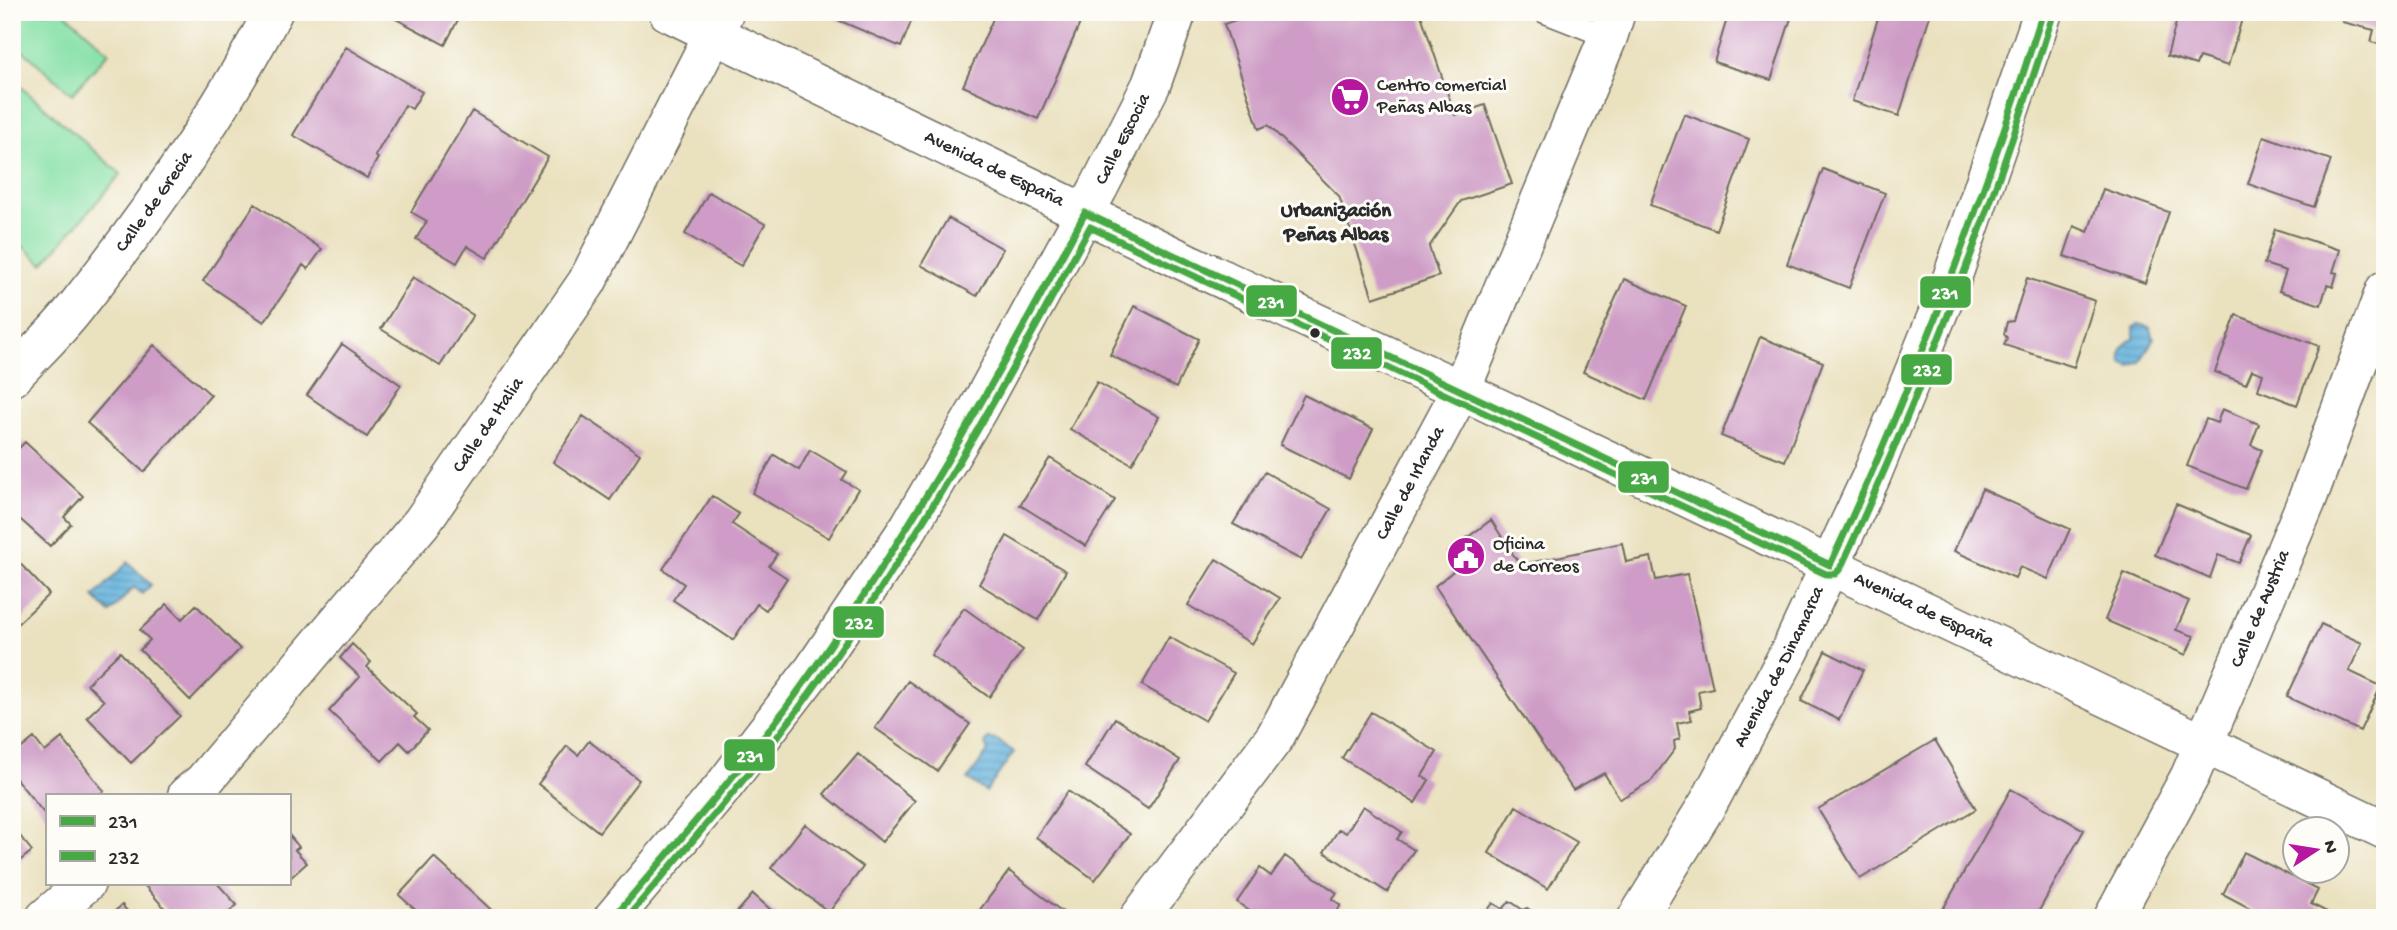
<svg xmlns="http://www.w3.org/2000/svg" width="2397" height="930" font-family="'Gochi Hand',sans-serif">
  <defs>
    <pattern id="water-rules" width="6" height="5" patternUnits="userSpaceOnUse" patternTransform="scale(1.75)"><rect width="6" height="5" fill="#64b2dd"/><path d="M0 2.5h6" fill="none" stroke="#5391b3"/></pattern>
  </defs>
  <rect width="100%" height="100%" fill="#fdfcf7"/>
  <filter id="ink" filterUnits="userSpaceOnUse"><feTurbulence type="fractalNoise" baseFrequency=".0143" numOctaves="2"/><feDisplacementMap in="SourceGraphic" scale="14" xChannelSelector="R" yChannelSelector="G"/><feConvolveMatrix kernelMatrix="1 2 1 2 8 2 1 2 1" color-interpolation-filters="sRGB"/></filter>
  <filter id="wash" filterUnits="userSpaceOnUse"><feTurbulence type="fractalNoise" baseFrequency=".00686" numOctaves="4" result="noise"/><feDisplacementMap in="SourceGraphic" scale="28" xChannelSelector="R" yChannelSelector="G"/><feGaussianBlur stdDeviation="1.57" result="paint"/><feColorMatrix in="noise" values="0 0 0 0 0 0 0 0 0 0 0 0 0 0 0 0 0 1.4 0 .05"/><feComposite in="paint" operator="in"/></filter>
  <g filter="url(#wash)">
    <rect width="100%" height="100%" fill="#eae1bf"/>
    <path fill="#87e1a7" stroke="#598669" stroke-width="2" d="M12,12h52l45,40 -37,42 -60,-53z
      M12,79l109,95 -78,90 -31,-27z"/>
    <path fill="url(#water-rules)" stroke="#486e84" stroke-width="2" d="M2139,324l11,3 4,11 -14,24 -10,5 -7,-3c-6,-12 0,-21 11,-25v-12z
      M128,562l23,23 -9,9 -8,-7 -24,26 -16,-16z
      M988,739l9,1 17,12 -28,40 -18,-13 20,-28 -3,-7z"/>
    <g id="blocks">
      <path fill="#ce9cc6" d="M383,12h79l-17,33z
        M827,12h88l-14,35 -75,-32z
        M996,12h89l-47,107 -75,-33z
        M1258,12h162l35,103 30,-10 27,79 -51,17 -32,46 10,29 -66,22 -34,-102 -71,-71 -9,4 -35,-105z
        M1729,12h64l-22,68 -57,-18z
        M1880,12h51l-32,104 -47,-15z
        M2179,12h65l-16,54 -29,-9 -3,8 -29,-9z
        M2344,12h41v34l-14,-4 3,-12 -32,-8z
        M346,47l76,45 -10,17 -7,-4 -30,51 3,2 -11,20 -74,-43z
        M472,111l76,46 -61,101 -20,-12 -10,17 -41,-24 11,-18 -16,-9z
        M1684,114l65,25 -33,91 -66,-25z
        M2264,136l67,24 -17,47 -66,-23z
        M1823,169l62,24 -36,95 -62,-24z
        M2103,189l66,23 -24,71 -81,-27 10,-30 14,6z
        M709,192l56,32 -24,42 -56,-32z
        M255,204l67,45 -14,20 -5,-4 -39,57 -61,-41z
        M948,218l55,31 -26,47 -56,-31z
        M2275,229l65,21 -7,22 4,1 -4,14 -6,-2 -6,20 -42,-14 7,-20 -22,-7z
        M413,277l60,38 -33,51 -59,-37z
        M2027,278l68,23 -21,66 -70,-22 3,-7 -3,-4 3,-12 6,-1z
        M1624,279l62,27 -40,94 -63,-28z
        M1134,306l65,33 -23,49 -66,-33z
        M2236,315l83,31 -22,59 -39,-15 5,-16 -11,-4 -6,14 -31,-12z
        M1760,337l63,25 -38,99 -64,-25z
        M342,344l59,41 -34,52 -60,-42z
        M154,345l57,50 -67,77 -57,-49z
        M1097,382l62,35 -27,47 -62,-35z
        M1304,395l69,34 -24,50 -69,-34z
        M2222,409l37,15 -8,21 11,5 -16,39 -59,-23 19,-47 11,4z
        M583,416l57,38 -30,46 -57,-38z
        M25,442l58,54 -19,21 7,7 -21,22 -38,-34v-57z
        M810,450l37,22 -5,8 16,9 -29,49 -77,-45 22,-38 25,15z
        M1050,458l65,42 -29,46 -66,-41z
        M1265,472l66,37 -30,51 -68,-36z
        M1982,489l88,40 -22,50 -28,-12 -5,11 -61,-27z
        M712,496l27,18 -7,10 45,30 -8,12 18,12 -21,32 -9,-6 -24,36 -60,-40 11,-16 -21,-15z
        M2176,504l75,31 -12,28 -21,-8 -8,23 -55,-23z
        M1491,520l29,45 102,-22 4,19 25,-5 5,23 31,-6 26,114 -15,3 3,17 -12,3 3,9 -15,3 3,16 -6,2 1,8 -24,32 -31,18 -16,-26 -31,17 -138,-204 23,-19 -11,-14z
        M1007,536l59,35 -28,49 -59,-36z
        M12,555l37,39 -37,35z
        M1216,559l64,39 -28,46 -64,-39z
        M2124,573l65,28 -13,29 18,6 -8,19 -81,-35z
        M167,604l15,15 14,-14 44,44 -50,51 -50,-50 10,-10 -10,-10z
        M964,608l59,42 -34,47 -58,-42z
        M2321,624l41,19 -13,28 32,15 -21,45 -73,-34z
        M1169,637l65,36 -29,48 -63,-36z
        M352,644l19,18 -4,5 50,47 -3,3 14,13 -19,21 -9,-9 -18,19 -53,-50 31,-34 -20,-19z
        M1825,651l38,19 -24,50 -38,-19z
        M120,652l60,64 -49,47 -44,-46 17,-16 -17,-17z
        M908,681l62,43 -33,47 -62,-43z
        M1371,712l66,40 -15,24 7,4 -14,23 -73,-45z
        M1115,718l65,42 -32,49 -63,-42z
        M34,738l11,14 17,-14 42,53 -5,4h-52v22l-35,-43v-18z
        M1935,740l41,69 -116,70 -42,-70z
        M589,741l50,39 -40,52 -61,-48 29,-38 11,9z
        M858,754l57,47 -33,41 -58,-48z
        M2011,789l73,41 -49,88h-97z
        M1068,791l62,43 -35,46 -59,-43z
        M1363,806l39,26 -5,7 17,11 -27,42 -63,-40 15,-23 7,4z
        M1516,806l61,36 -29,47 -59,-36z
        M805,824l58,43 -34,45 -58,-44z
        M12,826l20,25 -20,16z
        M289,835l10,12 -4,3 12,13 -18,16z
        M2244,852l74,38 -7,14 16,8 -3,6h-60l1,-2 -42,-22z
        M1285,856l52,37 -5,6 9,6 -9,13h-73l-22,-16 23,-34 11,8z
        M434,857l66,61h-76l-25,-23z
        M1009,871l59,45 -2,2h-87l-3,-3z
        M149,883h68l20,22 -14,13h-50l-28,-32z
        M753,894l27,24h-48z
        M1510,901l13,9 4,-2 14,10h-59l11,-15 10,6z
        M122,905l11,13h-26z"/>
    </g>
  </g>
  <g filter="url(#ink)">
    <use href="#blocks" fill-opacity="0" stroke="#6e6b5f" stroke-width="2"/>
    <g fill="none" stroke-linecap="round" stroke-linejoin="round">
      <g stroke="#6e6b5f" stroke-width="24">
        <path id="lane" d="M1544,12l64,25"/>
      </g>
      <g stroke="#6e6b5f" stroke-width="41">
        <g id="street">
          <path id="s1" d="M668,12l520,251 273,127 924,440"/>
          <path id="s2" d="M12,377c22,-24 46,-46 65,-71 73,-92 142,-190 196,-294"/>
          <path id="s3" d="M187,795l16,-13 219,-260 165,-240 137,-269"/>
          <path d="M45,918l41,-35"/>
          <path id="s4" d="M613,918l107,-127 94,-122 95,-142 68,-116 121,-222 53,-104 26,-73"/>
          <path id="s5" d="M1139,918l136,-181 186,-347 147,-353 8,-25"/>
          <path id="s6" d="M1637,918l72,-116 82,-153 80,-172 79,-193 93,-272"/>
          <path id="s7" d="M2113,918l77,-142 117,-276 78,-210"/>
        </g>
      </g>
      <use href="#lane" stroke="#fff" stroke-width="21"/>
      <use href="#street" stroke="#fff" stroke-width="38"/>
      <g stroke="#fdfcf7" stroke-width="12">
        <path id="bus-1" d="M1085,213l745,352
          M1830,565c84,-180 153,-364 213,-553
          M613,918c62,-73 125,-144 181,-221 110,-153 203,-318 291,-484"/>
      </g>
      <g stroke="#fdfcf7" stroke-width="12">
        <path id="bus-2" d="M627,918c59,-70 121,-140 175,-214 109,-151 200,-313 288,-477l736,347h9l5,-5c84,-180 153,-364 213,-554"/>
      </g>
      <use href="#bus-1" stroke="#47a944" stroke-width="7"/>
      <use href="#bus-2" stroke="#47a944" stroke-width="7"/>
    </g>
  </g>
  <defs>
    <g id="supermarket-disc" transform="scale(2.0125)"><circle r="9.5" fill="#b5179e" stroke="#fdfcf7"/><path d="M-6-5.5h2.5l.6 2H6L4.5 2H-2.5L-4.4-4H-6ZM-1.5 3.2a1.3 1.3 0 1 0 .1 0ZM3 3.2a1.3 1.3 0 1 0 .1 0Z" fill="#fff"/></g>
    <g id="civic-disc" transform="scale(2.0125)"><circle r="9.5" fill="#b5179e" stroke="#fdfcf7"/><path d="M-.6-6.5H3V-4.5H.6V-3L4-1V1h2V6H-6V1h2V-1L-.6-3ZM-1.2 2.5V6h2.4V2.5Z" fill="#fff"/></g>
  </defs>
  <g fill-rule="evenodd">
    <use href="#supermarket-disc" x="1350" y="97"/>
    <use href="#civic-disc" x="1466" y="556"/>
  </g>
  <circle fill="#2b2b2b" stroke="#fdfcf7" stroke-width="2.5" cx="1315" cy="333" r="6"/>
  <g text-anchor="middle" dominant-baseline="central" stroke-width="6" stroke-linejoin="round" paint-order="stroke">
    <g font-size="19" fill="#2b2b2b" stroke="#fdfcf7" text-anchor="start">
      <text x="1377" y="86">Centro comercial<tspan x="1377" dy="22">Peñas Albas</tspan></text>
      <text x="1493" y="545">Oficina<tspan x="1493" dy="22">de Correos</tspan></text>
    </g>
    <g font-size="19" fill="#2b2b2b" stroke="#fdfcf7">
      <text stroke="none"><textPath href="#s4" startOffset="934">Calle Escocia</textPath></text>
      <text stroke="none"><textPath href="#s1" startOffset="362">Avenida de España</textPath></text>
      <text stroke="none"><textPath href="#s2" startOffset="226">Calle de Grecia</textPath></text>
      <text stroke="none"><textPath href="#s3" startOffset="478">Calle de Italia</textPath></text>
      <text stroke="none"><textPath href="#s5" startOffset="514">Calle de Irlanda</textPath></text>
      <text stroke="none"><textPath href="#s7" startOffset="343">Calle de Austria</textPath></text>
      <text stroke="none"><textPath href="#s1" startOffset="1391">Avenida de España</textPath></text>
      <text stroke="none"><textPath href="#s6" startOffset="289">Avenida de Dinamarca</textPath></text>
    </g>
    <g font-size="21" font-weight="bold" fill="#2b2b2b" stroke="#fdfcf7">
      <text x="1336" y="212">Urbanización<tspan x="1336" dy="24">Peñas Albas</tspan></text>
    </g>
  </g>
  <g stroke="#fdfcf7" stroke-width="2.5">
    <rect x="1919" y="275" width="53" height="34" rx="7" fill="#47a944"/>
    <rect x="1245" y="284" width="53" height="34" rx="7" fill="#47a944"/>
    <rect x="1330" y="336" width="53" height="34" rx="7" fill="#47a944"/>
    <rect x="1900" y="353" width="53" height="33" rx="7" fill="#47a944"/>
    <rect x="1617" y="460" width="53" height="34" rx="7" fill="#47a944"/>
    <rect x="832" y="605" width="53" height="34" rx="7" fill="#47a944"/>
    <rect x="723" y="738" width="53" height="34" rx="7" fill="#47a944"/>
  </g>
  <g font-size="19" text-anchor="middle" font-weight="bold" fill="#fff">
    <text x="1945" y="299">231</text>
    <text x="1271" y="308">231</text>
    <text x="1357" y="359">232</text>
    <text x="1927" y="376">232</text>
    <text x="1644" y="484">231</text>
    <text x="859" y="629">232</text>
    <text x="750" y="762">231</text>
  </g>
  <rect width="2397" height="930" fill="none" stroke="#fdfcf7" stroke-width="42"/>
  <rect x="46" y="794" width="245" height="91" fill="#fdfcf7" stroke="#a9a8a5" stroke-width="2"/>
  <rect x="60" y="816" width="35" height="10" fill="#47a944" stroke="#a9a8a5" stroke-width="2"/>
  <text x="108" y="828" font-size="21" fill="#2b2b2b">231</text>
  <rect x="60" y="851" width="35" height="10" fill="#47a944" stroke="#a9a8a5" stroke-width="2"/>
  <text x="108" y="864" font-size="21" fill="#2b2b2b">232</text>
  <g transform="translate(2316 850) rotate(78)"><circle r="33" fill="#fdfcf7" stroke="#a9a8a5" stroke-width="2"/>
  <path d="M0-5L12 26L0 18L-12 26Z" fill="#b5179e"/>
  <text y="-10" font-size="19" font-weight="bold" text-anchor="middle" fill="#2b2b2b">N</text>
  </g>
</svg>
